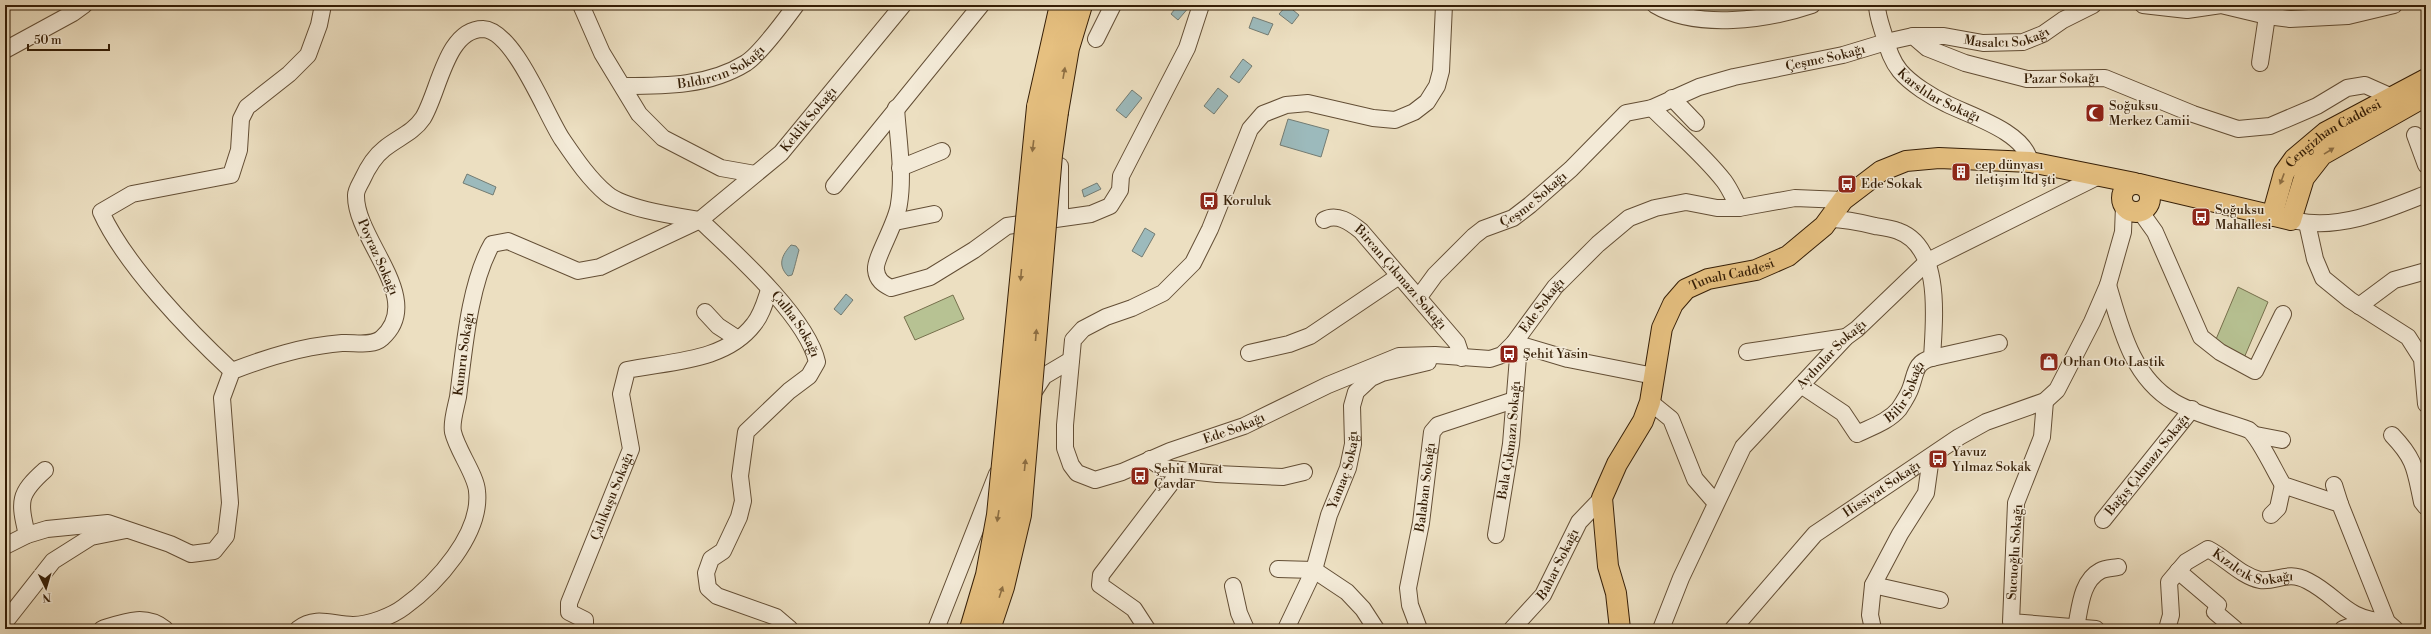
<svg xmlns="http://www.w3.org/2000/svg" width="2431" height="634" font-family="'Libre Bodoni',serif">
  <rect width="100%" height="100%" fill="#ecdfc1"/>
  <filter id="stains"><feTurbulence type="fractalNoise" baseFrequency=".005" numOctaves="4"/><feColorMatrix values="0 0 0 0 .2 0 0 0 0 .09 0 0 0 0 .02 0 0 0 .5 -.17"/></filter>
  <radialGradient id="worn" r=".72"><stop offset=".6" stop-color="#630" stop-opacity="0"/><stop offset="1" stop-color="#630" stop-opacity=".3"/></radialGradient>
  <path fill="#b7c293" stroke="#76704c" d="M2238,287l30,15 -24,56 -30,-14z
    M953,295l11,24 -49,21 -11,-23z"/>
  <path fill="#9cbabc" stroke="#737c73" d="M1178,5l12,1 -12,14 -7,-6z
    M1287,5l12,10 -7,9 -13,-10z
    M1253,17l20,7 -5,11 -19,-7z
    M1243,59l9,7 -13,17 -9,-6z
    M1218,88l10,8 -14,18 -10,-8z
    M1132,90l10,8 -16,20 -10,-8z
    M1288,119l41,11 -8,27 -41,-12z
    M467,174l29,13 -3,8 -30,-12z
    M1097,183l4,6 -17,8 -2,-7z
    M1145,228l10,6 -13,23 -10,-6z
    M791,245l5,1 3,4c-2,7 -5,20 -7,25l-4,1c-11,-11 -6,-21 3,-31z
    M846,294l7,6 -12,15 -7,-6z"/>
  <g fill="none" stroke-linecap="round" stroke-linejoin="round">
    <g stroke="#634e35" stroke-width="18">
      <g id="minor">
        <path d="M581,5l21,48 37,61 24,24 58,30 34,6"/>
        <path id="s1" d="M1444,5l-3,66 -4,15 -10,16 -13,10 -19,8 -22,-2 -65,-15 -22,2 -23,9 -13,15 -40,100 -17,34 -30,30 -31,15 -26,9 -23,12 -10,11 -8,85v23l6,17 6,8 18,7 27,-8 48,-21 74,-25 84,-41 71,-29 36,-1 55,4 12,-4 12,-12 41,-56 43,-43 31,-26 26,-10 31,-6 31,6h22l56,-10 48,2"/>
        <path d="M1655,5c42,25 113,15 157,0"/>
        <path id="s2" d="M1877,5c0,10 4,20 7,30 4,13 7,25 16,36 11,13 32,26 47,33 24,12 78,28 83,58"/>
        <path d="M2143,5l44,5 34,-5 46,11 23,3 58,-3 46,-11"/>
        <path id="s3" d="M1913,36h31l39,7 40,-1 20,-8 20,-14 30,-15"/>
        <path d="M1096,39l17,-34"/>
        <path d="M5,50l68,-37 11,-8"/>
        <path d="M2260,63l7,-47"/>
        <path id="s4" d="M624,86c42,0 85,0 122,-23 15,-10 39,-43 50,-58"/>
        <path d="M1672,98l24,25"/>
        <path d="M896,108c2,31 8,65 3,96 -2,19 -25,55 -23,66 1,10 7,14 15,18l39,-11 44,-27 33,-24 84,-12 19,-8 10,-16 1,-14 66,-128 14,-43"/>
        <path d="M1652,108c24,24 51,46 72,73 6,8 10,18 15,27"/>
        <path d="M2415,135l11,30"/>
        <path d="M900,168l42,-17"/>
        <path d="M834,186l147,-181"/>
        <path d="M2140,211l15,21 46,105 19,15 35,19 28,-57"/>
        <path d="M1060,218v-52"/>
        <path id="s5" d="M700,220c34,32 107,97 117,142l-8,14 -20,15 -43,41 -6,44 3,25 -4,16 -16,34 -12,8 -5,14 2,15 9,8 59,21 14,12"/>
        <path id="s6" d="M1324,220c13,-7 26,2 37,11l96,112 5,15"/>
        <path d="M2297,221c44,9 89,-11 129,-27"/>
        <path d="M895,222l39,-8"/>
        <path d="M2307,223l8,36 8,19 27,22 58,37 14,22 4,45"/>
        <path d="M2108,285c13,44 24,92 66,117 22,13 51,19 75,28 10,7 26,42 34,55l57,19 47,118 8,7"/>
        <path id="s7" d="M1419,297l16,-22 39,-39 9,-7 30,-11 17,-13 41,-36 55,-56 26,-5 47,-21 35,-10 109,-22 43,-13 27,-6 14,12 38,15 62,16 78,-1 88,36 45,15 32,-3 47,-20 30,-18 18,-3 27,12"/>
        <path d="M2359,306l35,-26 32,-9"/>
        <path d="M705,312l13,14 20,13"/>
        <path d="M1514,343l54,16 86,17"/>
        <path d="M1747,352l99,-15"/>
        <path d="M1249,353l40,-9 21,-8 89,-60"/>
        <path d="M1932,358l67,-15"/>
        <path d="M232,371c-43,-40 -107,-106 -131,-159l31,-18 99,-19 8,-25 2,-31 6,-12 42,-33 19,-19 11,-30 4,-20"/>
        <path id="s8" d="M1801,385l42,28 14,21c14,-7 31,-12 42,-25 4,-6 10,-15 12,-22 5,-14 4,-25 21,-29 2,-37 11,-111 -34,-127 -7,-3 -16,-4 -23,-5 -16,-4 -29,-7 -45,-7"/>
        <path d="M1031,396l13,-20 27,-16"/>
        <path d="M2045,401l-3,36 -26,66 -5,119 85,7"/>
        <path d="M1650,402l21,17 24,60 20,23"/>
        <path d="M2256,435l26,5"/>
        <path d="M2392,435c24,25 23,35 30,67l4,5"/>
        <path d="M1150,459l12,9 55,6 66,3 21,-5"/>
        <path d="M2334,485l6,19"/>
        <path d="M2271,515l7,-7 5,-23"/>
        <path id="s9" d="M2103,520l89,-111"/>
        <path d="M27,535c-8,-34 -9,-41 18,-65"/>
        <path id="s10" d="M1496,535l15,-91 8,-99"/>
        <path d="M5,546l22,-11 20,-6 61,-6 62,21 21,10 23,-3 12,-15 4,-33 -8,-105 10,-27c36,-14 71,-25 110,-28 12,-1 30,4 40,-5 44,-39 -27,-98 -26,-143 0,-5 4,-11 6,-15 5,-11 13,-24 22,-31 13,-11 29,-16 39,-31 16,-26 23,-89 60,-89 31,1 63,86 79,110 13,19 27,40 45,55 18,15 69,22 93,26"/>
        <path d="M1278,569l36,1 33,22 16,17 13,20"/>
        <path d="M2178,571l40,34 -3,7 20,17"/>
        <path d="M1873,585l67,15"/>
        <path d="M1233,586l6,27 7,16"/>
        <path d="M5,622l48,-61 38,-24 35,-7"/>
        <path d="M2076,627c4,-18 5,-46 24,-56 5,-3 13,-3 18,-4"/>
        <path d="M102,629c22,-7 43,-16 63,0"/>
        <path id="s11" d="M298,629c18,-14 35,-4 55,-4 16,0 39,-9 51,-18 32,-23 78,-73 73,-116 -1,-16 -20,-41 -24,-59 -2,-10 3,-25 5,-35 6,-46 11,-113 34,-153l16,-3 70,30 22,-4 100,-47 81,-67 122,-148"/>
        <path id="s12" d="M585,629v-9l-16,-8v-9l62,-154 -10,-55 6,-24c43,-9 98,-8 127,-46 8,-10 11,-22 15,-34"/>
        <path d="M936,629l61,-155"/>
        <path d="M1147,629l-13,-20 -34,-24 1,-10 80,-105"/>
        <path id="s13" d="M1286,629l28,-59 15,-55 19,-47 5,-24 -1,-38 4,-14 15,-14 11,-5 46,-11"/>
        <path id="s14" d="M1419,629l-9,-24 -2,-17 13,-65 11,-91 6,-7 76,-25"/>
        <path id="s15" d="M1512,629l31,-34 36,-73 23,-24"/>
        <path id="s16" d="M1661,629l20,-51 62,-131 103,-110 11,-8 71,-68 173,-86"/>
        <path id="s17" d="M1733,629l82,-95 144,-97 27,-15 59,-21 12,-11 35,-68 16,-37 15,-53 1,-26"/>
        <path d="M1873,629l-3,-14 3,-30 27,-51 26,-41 5,-36"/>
        <path id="s18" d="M2167,629l4,-14 -2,-33 17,-20 22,-13c18,9 33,27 52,31 18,2 27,-10 48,1 33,17 35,38 79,41"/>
        <path d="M2343,629l25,-9"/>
      </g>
    </g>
    <g stroke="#351e06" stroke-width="22">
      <g id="major">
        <circle cx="2136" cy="198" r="14"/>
        <path d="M2139,184l152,36 13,-42 18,-23 104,-59"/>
        <path id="s19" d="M2272,216l12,-43 10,-14 32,-27 100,-53"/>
        <path id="s20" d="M1620,629l-4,-36 -8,-27 -6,-68 15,-34 26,-43 7,-19 12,-74 11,-24 13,-15 22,-10 48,-9 32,-14 36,-30 19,-26 38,-29 25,-10 33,-3 91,4 105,21"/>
      </g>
    </g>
    <g stroke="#351e06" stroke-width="24">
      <path id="highway" d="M1038,107l23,-102
        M1057,112l11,-64 13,-43"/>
    </g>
    <use href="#minor" stroke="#f3ead7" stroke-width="16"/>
    <use href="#major" stroke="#e6c080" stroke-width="20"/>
    <use href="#highway" stroke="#e6c080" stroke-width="22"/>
    <g stroke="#351e06" stroke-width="24" stroke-linecap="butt">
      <path id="highway-bridge" d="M971,629l16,-54 11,-60 40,-408
        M989,629l14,-42 17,-72 31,-360 6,-43"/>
    </g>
    <use href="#highway-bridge" stroke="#e6c080" stroke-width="22"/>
  </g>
  <defs><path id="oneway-solid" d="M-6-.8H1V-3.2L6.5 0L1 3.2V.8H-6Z"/></defs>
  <g fill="#8e6f43">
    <use href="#oneway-solid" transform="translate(1064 73) rotate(-80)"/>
    <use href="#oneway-solid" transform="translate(1033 146) rotate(97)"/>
    <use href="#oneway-solid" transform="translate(2329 151) rotate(-32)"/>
    <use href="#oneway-solid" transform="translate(2282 179) rotate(111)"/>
    <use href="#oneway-solid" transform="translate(1021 275) rotate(95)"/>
    <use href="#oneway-solid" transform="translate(1036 335) rotate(-85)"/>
    <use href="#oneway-solid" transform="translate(1025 465) rotate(-84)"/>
    <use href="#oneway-solid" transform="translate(998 516) rotate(99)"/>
    <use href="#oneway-solid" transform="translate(1001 592) rotate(-72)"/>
  </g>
  <defs>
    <g id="mosque-square" transform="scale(1)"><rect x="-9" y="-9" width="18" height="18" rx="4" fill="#8f2418" stroke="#f3ead7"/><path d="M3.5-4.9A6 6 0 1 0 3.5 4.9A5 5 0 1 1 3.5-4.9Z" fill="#fff"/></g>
    <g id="building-square" transform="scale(1)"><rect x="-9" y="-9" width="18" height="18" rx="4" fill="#8f2418" stroke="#f3ead7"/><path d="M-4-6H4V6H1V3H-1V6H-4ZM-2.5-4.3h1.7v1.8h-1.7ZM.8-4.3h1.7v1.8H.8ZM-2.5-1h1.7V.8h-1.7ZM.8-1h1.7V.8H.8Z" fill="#fff"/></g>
    <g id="bus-square" transform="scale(1)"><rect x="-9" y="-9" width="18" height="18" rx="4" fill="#8f2418" stroke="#f3ead7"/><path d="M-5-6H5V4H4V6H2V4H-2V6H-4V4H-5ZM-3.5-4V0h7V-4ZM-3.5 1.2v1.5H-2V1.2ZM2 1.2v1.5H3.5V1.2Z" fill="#fff"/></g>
    <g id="shop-square" transform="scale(1)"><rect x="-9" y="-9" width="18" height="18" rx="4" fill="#8f2418" stroke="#f3ead7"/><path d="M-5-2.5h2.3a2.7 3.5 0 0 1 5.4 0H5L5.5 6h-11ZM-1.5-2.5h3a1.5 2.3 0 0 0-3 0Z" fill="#fff"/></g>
  </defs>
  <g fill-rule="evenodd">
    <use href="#mosque-square" x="2095" y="113"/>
    <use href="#building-square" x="1961" y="172"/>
    <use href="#bus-square" x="1847" y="184"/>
    <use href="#bus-square" x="1209" y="201"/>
    <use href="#bus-square" x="2201" y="217"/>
    <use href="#bus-square" x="1509" y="354"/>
    <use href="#shop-square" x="2049" y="362"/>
    <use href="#bus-square" x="1938" y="459"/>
    <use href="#bus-square" x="1140" y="476"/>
  </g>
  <g text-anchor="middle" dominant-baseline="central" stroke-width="3" stroke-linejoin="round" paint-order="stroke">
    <g font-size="13" fill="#351e06" stroke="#f3ead7">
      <text stroke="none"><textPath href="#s3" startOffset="95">Masalcı Sokağı</textPath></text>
      <text stroke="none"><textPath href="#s7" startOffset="488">Çeşme Sokağı</textPath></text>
      <text stroke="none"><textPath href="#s4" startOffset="101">Bıldırcın Sokağı</textPath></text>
      <text stroke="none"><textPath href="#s7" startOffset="736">Pazar Sokağı</textPath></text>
      <text stroke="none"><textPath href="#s2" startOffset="117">Karslılar Sokağı</textPath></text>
      <text stroke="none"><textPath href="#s11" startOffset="885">Keklik Sokağı</textPath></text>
      <text stroke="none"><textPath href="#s19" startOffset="109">Cengizhan Caddesi</textPath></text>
      <text stroke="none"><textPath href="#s7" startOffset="153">Çeşme Sokağı</textPath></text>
      <text transform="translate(378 257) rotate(66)">Poyraz Sokağı</text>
      <text stroke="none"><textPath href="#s20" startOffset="410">Tunalı Caddesi</textPath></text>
      <text stroke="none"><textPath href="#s6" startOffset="102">Bircan Çıkmazı Sokağı</textPath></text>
      <text stroke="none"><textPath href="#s1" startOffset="1236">Ede Sokağı</textPath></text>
      <text stroke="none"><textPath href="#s5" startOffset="142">Çulha Sokağı</textPath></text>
      <text stroke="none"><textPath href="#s11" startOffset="397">Kumru Sokağı</textPath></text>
      <text stroke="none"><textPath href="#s16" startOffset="328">Aydınlar Sokağı</textPath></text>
      <text stroke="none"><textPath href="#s8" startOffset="143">Bilir Sokağı</textPath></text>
      <text stroke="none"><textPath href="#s1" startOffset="888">Ede Sokağı</textPath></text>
      <text stroke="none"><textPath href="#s10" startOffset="96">Bala Çıkmazı Sokağı</textPath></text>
      <text stroke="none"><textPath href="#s9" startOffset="71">Bağış Çıkmazı Sokağı</textPath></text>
      <text stroke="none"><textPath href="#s13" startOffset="170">Yamaç Sokağı</textPath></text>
      <text stroke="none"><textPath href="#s14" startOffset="145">Balaban Sokağı</textPath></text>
      <text stroke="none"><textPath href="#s17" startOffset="206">Hissiyat Sokağı</textPath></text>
      <text stroke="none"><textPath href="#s12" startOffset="151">Çalıkuşu Sokağı</textPath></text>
      <text transform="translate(2015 552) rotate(-86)">Sucuoğlu Sokağı</text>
      <text stroke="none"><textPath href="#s15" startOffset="80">Bahar Sokağı</textPath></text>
      <text stroke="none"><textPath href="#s18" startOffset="150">Kızılcık Sokağı</textPath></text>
    </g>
    <g font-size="13" fill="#351e06" stroke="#f3ead7" text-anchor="start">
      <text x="2109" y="106">Soğuksu<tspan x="2109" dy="15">Merkez Camii</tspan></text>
      <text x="1975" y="165">cep dünyası<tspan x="1975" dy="15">iletişim ltd şti</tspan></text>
      <text x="1861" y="184">Ede Sokak</text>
      <text x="1223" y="201">Koruluk</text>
      <text x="2215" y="210">Soğuksu<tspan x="2215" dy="15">Mahallesi</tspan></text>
      <text x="1523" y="354">Şehit Yasin</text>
      <text x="2063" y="362">Orhan Oto Lastik</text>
      <text x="1952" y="452">Yavuz<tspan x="1952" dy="15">Yılmaz Sokak</tspan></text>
      <text x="1154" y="469">Şehit Murat<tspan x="1154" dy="15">Çavdar</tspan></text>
    </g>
  </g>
  <rect width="2431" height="634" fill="none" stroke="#ecdfc1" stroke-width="20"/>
  <rect x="6" y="6" width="2419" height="622" fill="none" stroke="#351e06" stroke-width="2"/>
  <rect x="10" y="10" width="2411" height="614" fill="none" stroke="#351e06"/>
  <g transform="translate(46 588) rotate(175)" stroke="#f3ead7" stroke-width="3" paint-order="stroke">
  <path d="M0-3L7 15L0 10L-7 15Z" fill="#351e06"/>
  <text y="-6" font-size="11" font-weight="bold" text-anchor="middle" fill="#351e06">N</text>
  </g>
  <path d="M28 44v6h81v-6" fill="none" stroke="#351e06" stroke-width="2"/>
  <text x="34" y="44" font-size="12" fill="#351e06" stroke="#f3ead7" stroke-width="3" paint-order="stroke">50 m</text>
  <rect width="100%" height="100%" filter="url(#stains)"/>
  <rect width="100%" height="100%" fill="url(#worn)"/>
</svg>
